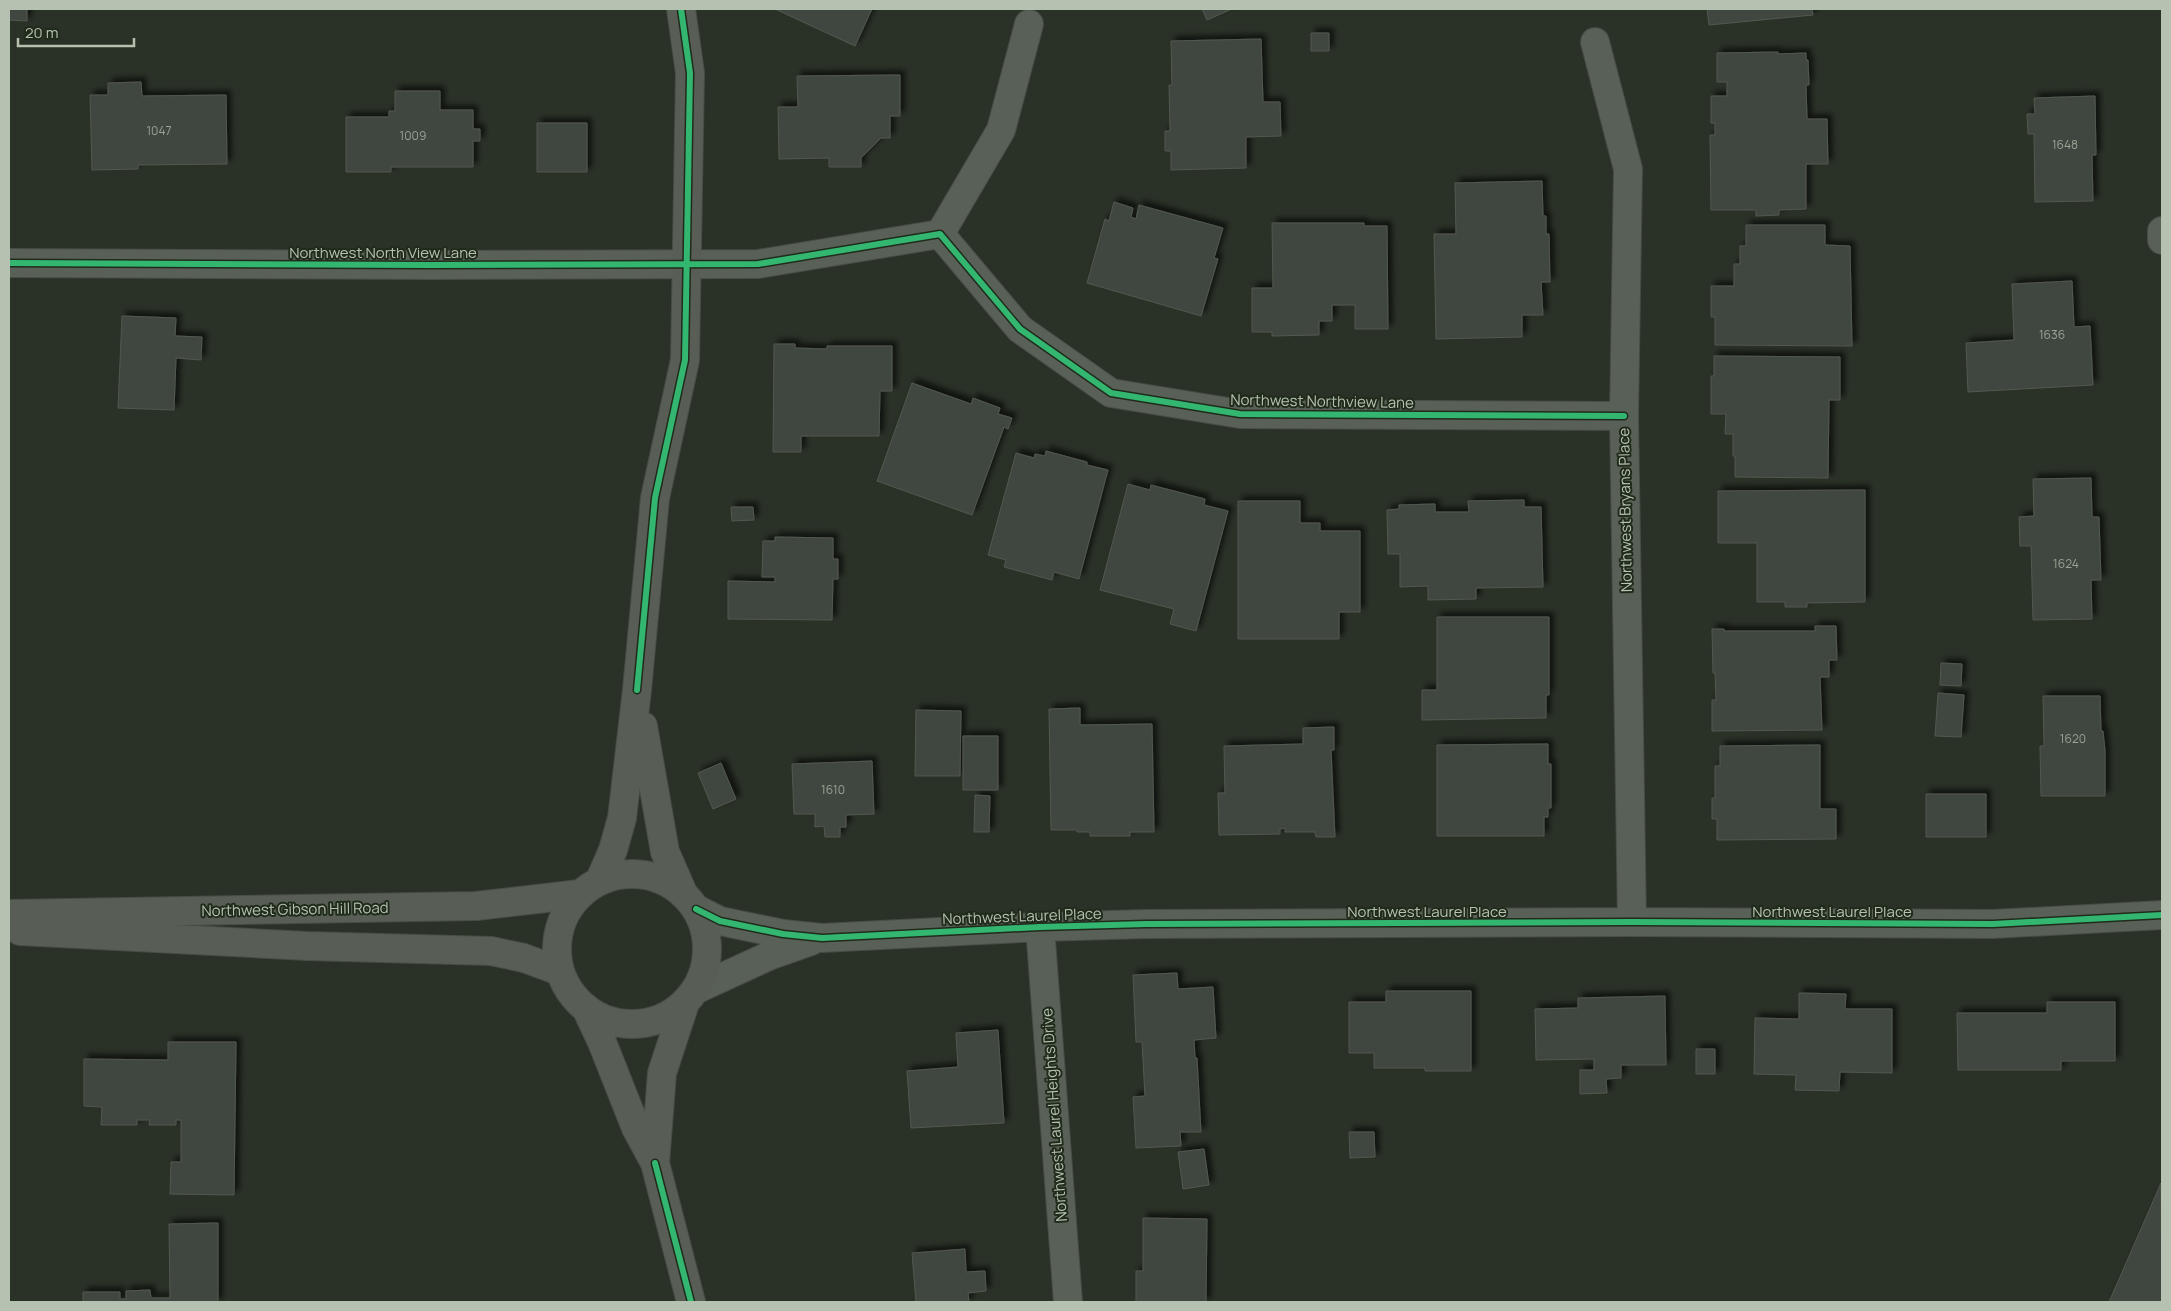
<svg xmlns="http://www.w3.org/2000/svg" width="2171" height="1311" font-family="Manrope,sans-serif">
  <defs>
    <filter id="shadow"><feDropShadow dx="4.5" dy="-4.5" stdDeviation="2.5" flood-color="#0009"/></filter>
  </defs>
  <rect width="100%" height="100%" fill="#2a3127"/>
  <path fill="#41473f" stroke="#52594f" filter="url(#shadow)" d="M9,9h18v12l-18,-1z
    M775,9h97l-17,37z
    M1202,9h30l-25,11z
    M1703,9h109l1,6 -104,10 -2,-16z
    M1311,33h18v18h-18z
    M1261,39l2,63h17l1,34 -35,1v31l-75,2v-19h-6v-20h5l-1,-46h3l-1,-44z
    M1778,52v2l28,-1v7h2l1,25h-3l1,34h20l1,45h-22v45l-27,1v5l-23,1v-6h-45l-1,-75h5v-12h-4v-27h16v-14h-10v-29z
    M900,75v41h-10v22h-9l-20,20v9h-32v-9l-50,1 -1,-52h20l-1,-31z
    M141,82l1,14 84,-1 1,69 -89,1v4l-46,1 -2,-75h18v-12z
    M395,91h45v19h33v19h7v12h-7v26h-82v5h-45v-55h43v-6h6z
    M2095,96l1,59h-4l1,46 -58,1 -1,-68h-6l-1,-20h8l-1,-16z
    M537,123h50v49h-50z
    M1542,181l1,35h3v18h3l1,48h-9l2,33h-21v22l-86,2 -2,-105h22l-1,-51z
    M1114,202l19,6 -2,9 5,2 3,-14 84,23 -9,30 4,1 -17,57 -114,-33 18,-64 4,2z
    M1272,223h92v3h23l1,103h-33v-24h-23v16h-13v14l-47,1v-4h-20v-44h21z
    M1746,225h79v20l25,1 2,100 -137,-1v-28h-4v-31h23v-22h6v-18h6z
    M2072,281l2,46 16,-1 3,59 -125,7 -2,-49 48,-3 -2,-56z
    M122,316l54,2 -1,18 27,1 -1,23 -25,-2 -2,52 -56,-2z
    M774,344h21v4l32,1v-3h65v45h-12l-1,45h-78v16h-28z
    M1714,356l126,1v43h-11l-1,78 -93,-1v-21h-2v-22h-8l1,-20h-15v-38h3z
    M912,383l59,21 2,-6 27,10 -2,6 14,4 -4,11 -4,-2 -32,88 -95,-34z
    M1046,451l41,11v3l21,5 -29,109 -25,-7 -2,8 -48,-13 2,-7 -18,-5 28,-102 18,5 1,-4 10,2z
    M2091,478l1,39h7l2,63h-10l1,39 -59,1 -2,-74h-11l-1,-29 15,-1 -1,-37z
    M1128,484l22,6 1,-5 54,14 -1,6 24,6 -32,120 -26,-7 4,-15 -74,-19z
    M1865,490v112l-58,1v4h-22v-5h-28v-59h-39v-52z
    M1524,500v7h17l2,80 -67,1v11l-48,1v-14l-28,1v-33h-12l-1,-44 12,-1v-4l36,-1v8h34l-1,-11z
    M1238,501h62v22h20v8h40v81h-21v27h-101z
    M731,507h22l1,13 -22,1z
    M775,537l58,1v21h5v20h-5l-1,41 -104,-1v-38l47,1v-5h-13l1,-36h12z
    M1437,617h112v78h-3v23l-124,2v-30h15z
    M1815,626h21l1,34h-8v17h-9l2,53 -110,1v-31h4l-1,-27h-2l-1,-44h12v2h91z
    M1941,663l21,1 -1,22 -21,-1z
    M1938,693l26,2 -3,42 -26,-1z
    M2043,696h57l1,35h2l2,20v45h-64l-1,-50h4z
    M1080,708v17l72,-1 2,108h-24v4h-40v-4h-13v-2h-26l-2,-121z
    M916,710l45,1 -1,65h-45z
    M1334,727v23h-3l4,87h-19l-1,-5h-30v-4l-5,1v5l-61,1 -1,-42h7l-1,-47 79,-2v-16z
    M963,736h35v54h-35z
    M1548,744v20h3v44h-3v9h-4v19h-107v-91z
    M1820,745v64h16v30l-119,1v-21h-5v-21h3v-32h5v-20z
    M872,761l2,53 -28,1v12h-6v10h-15l-1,-11 -9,1v-13h-21l-2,-50z
    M721,763l15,36 -23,10 -15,-36z
    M1926,794h60v43h-60z
    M975,795l15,1 -1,36h-15z
    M1177,973l1,16 35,-2 3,51 -22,2 1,18h2l4,74h-21l1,14 -45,2 -3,-51 12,-1 -3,-54h-6l-3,-67z
    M1386,991h85v80h-46v-3h-51v-15h-25v-51h37z
    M1799,993l47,1 -1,15h47v64l-52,-1 -1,19 -44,-1 1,-15 -42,-1 1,-56 44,1z
    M1665,996l1,69h-45v13l-15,1 1,14 -27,1v-24h14v-11l-58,1 -1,-51 43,-1v-10z
    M2047,1002h68v59h-54v9h-103l-1,-57h90z
    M998,1030l6,93 -93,5 -4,-57 51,-4 -2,-34z
    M168,1042h68l-2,153 -64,-1 1,-32h10v-42h-5v5h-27l1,-5h-13v5h-36l1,-18 -18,-1v-47l84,1z
    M1696,1049h19v25h-19z
    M1349,1132h25l1,25 -25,1z
    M1204,1149l5,36 -26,4 -5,-37z
    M2161,1183l1,119h-53z
    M1143,1218l64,1 -1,83h-70v-31h7z
    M218,1223v79h-135v-10h37v7h6v-8l24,-1 1,8h19l-1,-74z
    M965,1249l1,23 19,-1 1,20 -18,2 1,9h-53l-4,-49z"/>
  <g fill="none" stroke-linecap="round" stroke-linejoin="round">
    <g stroke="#474c44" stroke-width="30">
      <path id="street" d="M1595,42l33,127 -4,247 8,506
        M2162,231v9
        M940,234l61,-104 28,-106
        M9,263l421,2 328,-1 182,-30 80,95 91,64 129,21 384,2
        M696,909l24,12 63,13 39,4 218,-11 106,-3 486,-2 361,2 169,-9
        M1040,927l28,375
        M697,989l74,-34 40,-14"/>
    </g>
    <g stroke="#474c44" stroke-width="30">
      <path id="secondary" d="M643,726l22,126 18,41
        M557 949a75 75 0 1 1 150 0a75 75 0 1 1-150 0Z
        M600,880l13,-30 9,-32 15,-128 18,-192 30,-138 5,-287 -9,-64
        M9,914l467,-8 104,-12
        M20,931l287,15 184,5 33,7 35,13
        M586,1008l16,34 34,86 19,35 36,139
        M655,1163l7,-90 22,-67"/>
    </g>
    <use href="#street" stroke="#596057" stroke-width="28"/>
    <use href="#secondary" stroke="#585e55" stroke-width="28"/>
    <g stroke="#202b1c" stroke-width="9">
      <path id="cycleway" d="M9,263l421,2 328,-1 182,-30 80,95 91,64 129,21 384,2
        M637,690l18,-192 30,-138 5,-287 -9,-64
        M696,909l24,12 63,13 39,4 218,-11 106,-3 486,-2 361,2 169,-9
        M655,1163l36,139"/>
    </g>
    <use href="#cycleway" stroke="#33b770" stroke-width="6"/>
  </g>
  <g text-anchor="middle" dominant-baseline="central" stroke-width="4" stroke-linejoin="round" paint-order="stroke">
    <g font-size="12" fill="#99a394">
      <text x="159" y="130">1047</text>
      <text x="413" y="135">1009</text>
      <text x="2065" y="144">1648</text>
      <text x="2052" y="334">1636</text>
      <text x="2066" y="563">1624</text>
      <text x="2073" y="738">1620</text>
      <text x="833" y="789">1610</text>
    </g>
    <g font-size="15" fill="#b6c2b1" stroke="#202b1c">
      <text x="383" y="252">Northwest North View Lane</text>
      <text transform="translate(1322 401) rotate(1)">Northwest Northview Lane</text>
      <text transform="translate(1625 510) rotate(-91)">Northwest Bryans Place</text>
      <text transform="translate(295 909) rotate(-1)">Northwest Gibson Hill Road</text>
      <text x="1427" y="911">Northwest Laurel Place</text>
      <text x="1832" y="911">Northwest Laurel Place</text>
      <text transform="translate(1022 916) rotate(-2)">Northwest Laurel Place</text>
      <text transform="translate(1054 1115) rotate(-94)">Northwest Laurel Heights Drive</text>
    </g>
  </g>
  <rect width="2171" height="1311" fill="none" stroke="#b6c2b1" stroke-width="20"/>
  <path d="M18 38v8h116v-8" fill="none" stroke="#b6c2b1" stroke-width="2.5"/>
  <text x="25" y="38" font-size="15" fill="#b6c2b1" stroke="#202b1c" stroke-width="4" paint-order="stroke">20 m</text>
</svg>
